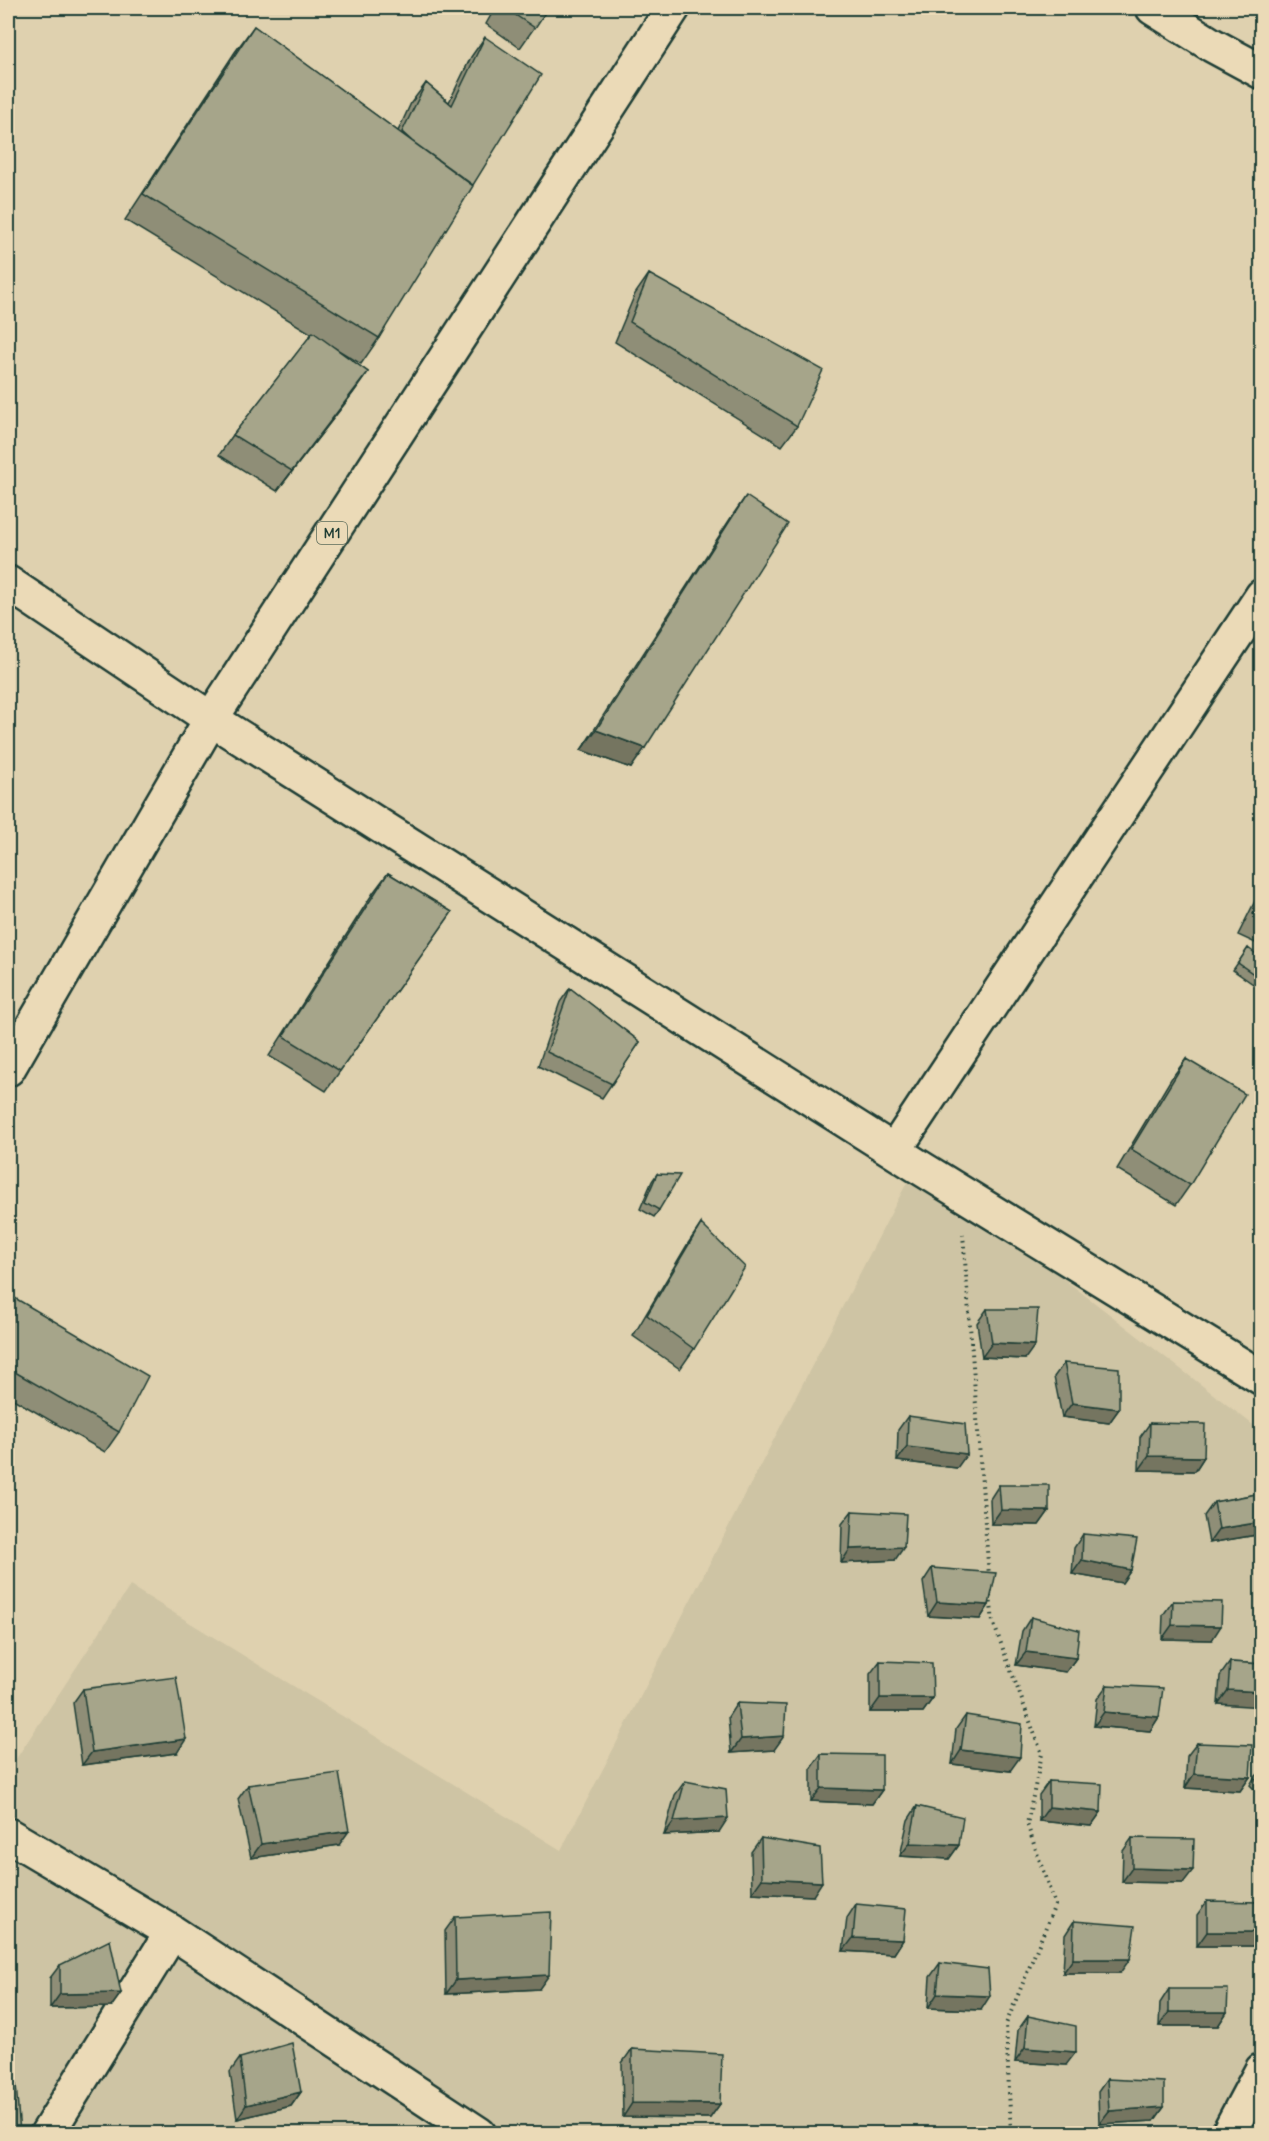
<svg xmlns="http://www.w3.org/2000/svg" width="1269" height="2141" font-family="Delius,sans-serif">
  <rect width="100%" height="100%" fill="#dfd1af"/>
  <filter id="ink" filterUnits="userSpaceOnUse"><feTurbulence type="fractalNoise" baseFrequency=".0167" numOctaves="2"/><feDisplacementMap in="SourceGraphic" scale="12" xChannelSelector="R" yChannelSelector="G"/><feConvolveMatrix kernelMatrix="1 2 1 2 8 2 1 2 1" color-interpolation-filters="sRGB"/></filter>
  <g filter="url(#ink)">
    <path fill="#cec4a4" d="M916,1165l345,266v702l-1253,1v-363l122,-185 431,264z"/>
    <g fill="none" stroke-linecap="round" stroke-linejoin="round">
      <g stroke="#1f3d34" stroke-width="38">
        <path id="minor" d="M1153,8l59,37 50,27
          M8,583l203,136 705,446 346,213
          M894,1151l368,-555
          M8,1835l164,97 307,202
          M47,2134l125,-202
          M1228,2134l34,-64"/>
      </g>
      <g stroke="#1f3d34" stroke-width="38">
        <path id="major" d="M8,1069l203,-350 462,-711"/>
      </g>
      <path stroke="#1f3d34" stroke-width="4" stroke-dasharray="1.5 4.5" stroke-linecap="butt" d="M963,1234l26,342
        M990,1596l3,26 49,132 -15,70 28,81 -49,119 5,110"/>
      <use href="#minor" stroke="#ebdab7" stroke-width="33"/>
      <use href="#major" stroke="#ebdab7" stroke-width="33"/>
    </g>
    <path fill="#8f8e77" stroke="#1f3d34" stroke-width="1.5" d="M495,8h53l-28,40 -34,-24z
      M254,26l144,105 13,-28 15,-20 23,19 22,-45 14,-20 -106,301 -18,26 -31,-19 38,27 -15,21 -76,98 -58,-36 14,-20 79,-101 -187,-114 110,-168z
      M649,274l148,152 -15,20 -167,-104 20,-48z
      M746,496l-115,272 -50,-18 151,-234z
      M388,873l64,39 -126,179 -57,-35 104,-163z
      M1262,887v59l-24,-11z
      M1248,948l14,31 -6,7 -23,-16z
      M570,988l70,54 -38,56 -64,-32 22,-64z
      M1186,1059l4,126 -14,20 -59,-36 54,-90z
      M657,1174l2,36 -5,7 -14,-8 12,-28z
      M701,1224l-7,125 -14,20 -47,-33 54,-91z
      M8,1294l111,138 -14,20 -97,-56z
      M987,1309l38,50 -43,-2 -5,-34z
      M1064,1363l55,46 -10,14 -47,-6 -8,-40z
      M908,1416l49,52 -60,-7 1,-31z
      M1150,1423l54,34 -9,14 -56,-1 1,-33z
      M999,1485l50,26 -10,14 -48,-1 -1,-25z
      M1262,1493v41l-53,9 -5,-27 10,-14z
      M852,1511l43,49 -54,3 1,-39z
      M1083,1534l48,36 -9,13 -50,-9 2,-26z
      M932,1568l57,37 -9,14 -52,-3 -5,-34z
      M1173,1601l39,39 -50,-1 1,-24z
      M1031,1617l45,41 -10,14 -50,-7 6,-34z
      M880,1661l53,37 -10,14h-53v-38z
      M1230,1662l32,2 -44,40 2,-28z
      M1107,1685l52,32 -9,14 -56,-5 3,-27z
      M83,1689l94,64 -95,12 -9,-62z
      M737,1703l37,47 -43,3 -3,-36z
      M966,1715l44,56 -58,-7 4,-35z
      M1197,1743l53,34 -10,14 -55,-3 2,-32z
      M821,1754l61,36 -10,14 -61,-3v-33z
      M1262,1771v26l-12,-12 4,-7z
      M685,1781l34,51 -55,3 11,-40z
      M1049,1781l52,31 -10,14 -52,-5v-26z
      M248,1785l91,60 -88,13 -13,-59z
      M917,1806l42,39 -10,14 -49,-3 8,-36z
      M1262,1820v33h-5v-27z
      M761,1838l52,58 -61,-3 -1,-41z
      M1132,1838l51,45 -61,-1 1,-31z
      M1207,1901l53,45h-63v-31z
      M856,1904l47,36 -9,14 -51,-3 4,-33z
      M455,1917l84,72 -93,5 -1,-63z
      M1074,1921l46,52h-57l2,-38z
      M940,1963l41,47 -53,-2 2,-31z
      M60,1965l61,28 -10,14 -61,1v-30z
      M1169,1989l58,23 -9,14h-59l1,-23z
      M1028,2016l38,49 -51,-3 3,-32z
      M632,2049l88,55 -10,14 -87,-1 -1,-54z
      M240,2058l61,34 -10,14 -54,13 -7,-47z
      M1107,2079l57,28 -10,14 -55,3 -1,-32z"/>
    <path fill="#747461" stroke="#1f3d34" stroke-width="1.5" d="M368,372l-15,21 -76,98 15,-20z
      M596,730l49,18 -14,20 -50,-18z
      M992,1343l43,2 -10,14 -43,-2z
      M1072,1403l47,6 -10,14 -47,-6z
      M907,1447l60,7 -10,14 -60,-7z
      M1149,1456l55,1 -9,14 -56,-1z
      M1001,1510l48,1 -10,14 -48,-1z
      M1262,1522v12l-53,9 10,-14z
      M904,1547l-9,13 -54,3 9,-14z
      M1082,1560l49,10 -9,13 -50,-9z
      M937,1602l52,3 -9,14 -52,-3z
      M1172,1625l49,1 -9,14 -50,-1z
      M1026,1652l50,6 -10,14 -50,-7z
      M1228,1690l34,2v15l-44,-3z
      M880,1698h53l-10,14h-53z
      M1104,1712l55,5 -9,14 -56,-5z
      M784,1736l-10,14 -43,3 10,-14z
      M186,1739l-9,14 -95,12 10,-13z
      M961,1750l59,7 -10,14 -58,-7z
      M1194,1774l56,3 -10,14 -55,-3z
      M821,1788l61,2 -10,14 -61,-3z
      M1049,1807l52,5 -10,14 -52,-5z
      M728,1818l-9,14 -55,3 10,-14z
      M349,1831l-10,14 -88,13 10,-14z
      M910,1843l49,2 -10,14 -49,-3z
      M1262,1846v7h-5z
      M1132,1868l61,2 -10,13 -61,-1z
      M762,1879l60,3 -9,14 -61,-3z
      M1207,1932h55v12l-2,2h-63z
      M853,1938l50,2 -9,14 -51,-3z
      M1073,1959h57l-10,14h-57z
      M549,1975l-10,14 -93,5 10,-14z
      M121,1993l-10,14 -61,1 10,-14z
      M937,1994l53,2 -9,14 -53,-2z
      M1169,2012h58l-9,14h-59z
      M1025,2048l51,4 -10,13 -51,-3z
      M301,2092l-10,14 -54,13 9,-14z
      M632,2103l88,1 -10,14 -87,-1z
      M1164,2107l-10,14 -55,3 10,-13z"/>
    <path fill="#a6a58a" stroke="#1f3d34" stroke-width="1.5" d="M505,8h43l-13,20z
      M254,26l219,160 -94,152 -236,-144z
      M485,37l56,38 -68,110 -61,-44 -10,-9 24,-49 26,22z
      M649,274l174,96 -26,56 -167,-104z
      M313,332l55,40 -76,99 -59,-36z
      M746,496l42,28 -143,224 -49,-18z
      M388,873l64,39 -112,159 -57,-35z
      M1262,896v23l-9,-5z
      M1248,948l14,10 -1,21 -23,-16z
      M570,988l70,54 -28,42 -65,-32z
      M1186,1059l59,35 -55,91 -59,-36z
      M657,1174l23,1 -21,35 -14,-8z
      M701,1224l44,43 -51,82 -47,-34z
      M8,1294l140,82 -29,56 -111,-64z
      M987,1309h51l-3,36 -43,-2z
      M1064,1363l55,5v41l-47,-6z
      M908,1416l57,8 2,30 -60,-7z
      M1150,1423l55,1 -1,33 -55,-1z
      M999,1485h50v26l-48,-1z
      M1262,1493v29l-43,7 -5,-27z
      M852,1511l54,3 -2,33 -54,2z
      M1083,1534l54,5 -6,31 -49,-10z
      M932,1568l64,5 -7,32 -52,-3z
      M1173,1601l49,1 -1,24 -49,-1z
      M1031,1617l48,13 -3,28 -50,-6z
      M880,1661l52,2 1,35h-53z
      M1230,1662l32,2v28l-34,-2z
      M176,1677l10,62 -94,13 -9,-63z
      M1107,1685l56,3 -4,29 -55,-5z
      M737,1703l49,2 -2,31 -43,3z
      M966,1715l56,9 -2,33 -59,-7z
      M1197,1743l55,2 -2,32 -56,-3z
      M821,1754l61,1v35l-61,-2z
      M1262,1771v14l-8,-7z
      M339,1773l10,58 -88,13 -13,-59z
      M685,1781l41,8 2,29 -54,3z
      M1049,1781l53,3 -1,28 -52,-5z
      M917,1806l46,11 -4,28 -49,-2z
      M761,1838l59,10 2,34 -60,-3z
      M1132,1838l62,1 -1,31 -61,-2z
      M1207,1901l55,1v30h-55z
      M856,1904l50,5 -3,31 -50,-2z
      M551,1912l-2,63 -93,5 -1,-63z
      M1074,1921l61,5 -5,33h-57z
      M110,1940l11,53 -61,1v-29z
      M940,1963l48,6 2,27 -53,-2z
      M1169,1989h59l-1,23h-58z
      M1028,2016l48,10v26l-51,-4z
      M292,2043l9,49 -55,13 -6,-47z
      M632,2049l90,5 -2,50 -88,-1z
      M1107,2079l57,3v25l-55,4z
      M16,2084l4,49h-12v-47z"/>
  </g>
  <g text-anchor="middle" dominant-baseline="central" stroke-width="4.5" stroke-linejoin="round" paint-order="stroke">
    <rect fill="#ebdab7" stroke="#5c6c5b" stroke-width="1.5" x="317" y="522" width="30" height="22" rx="4.5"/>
    <g font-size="14" font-weight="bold" fill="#1f3d34">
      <text x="332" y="533">M1</text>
    </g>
  </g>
  <rect width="1269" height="2141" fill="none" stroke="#ebdab7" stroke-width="30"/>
  <rect x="15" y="15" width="1239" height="2111" fill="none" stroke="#1f3d34" stroke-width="2" filter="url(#ink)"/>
</svg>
